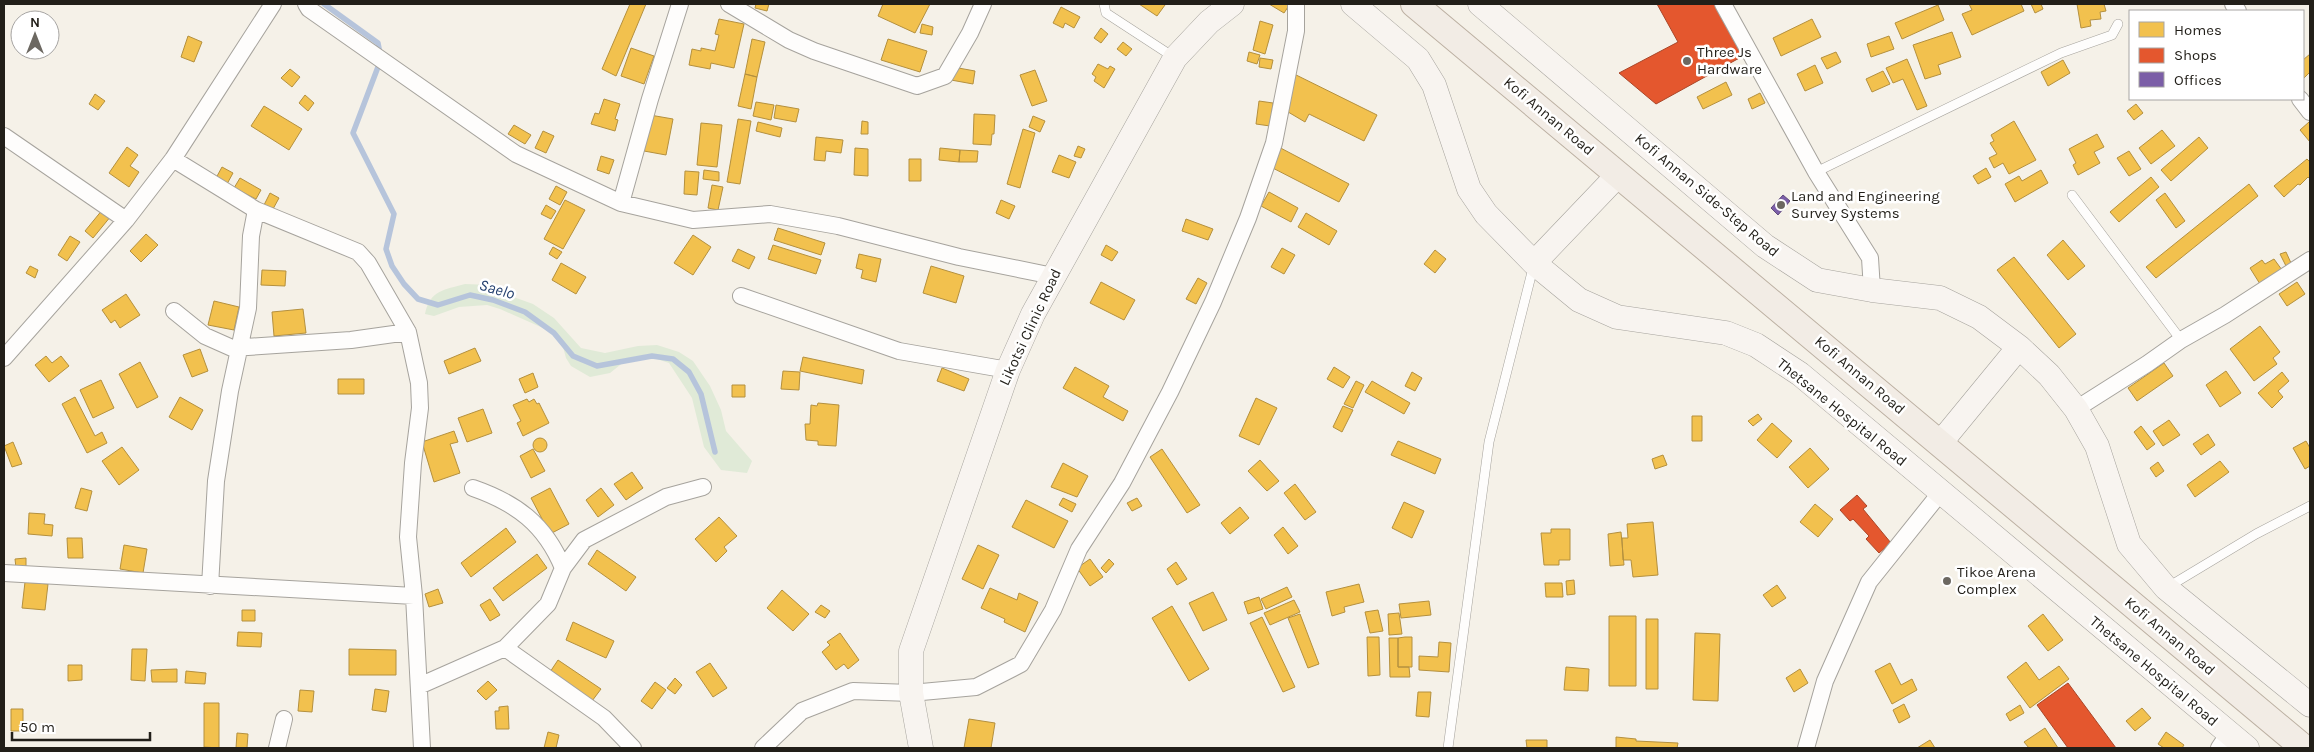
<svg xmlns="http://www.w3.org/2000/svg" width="2314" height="752" font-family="Karla,sans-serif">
  <rect width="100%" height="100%" fill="#f5f1e8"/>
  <path fill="#e0ead7" d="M465,284l25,1 18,10 25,9 21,14 27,30 24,5 33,-7 19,-1 22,7 14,9 17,25 11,24 5,21 26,30 -5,12 -26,-3 -17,-23 -12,-49 -23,-35 -21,-7 -23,5 -15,12 -20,4 -19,-11 -5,-8 -4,-15 -10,-11 -52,-23 -13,-4 -28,2 -25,9 -9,-2c5,-24 19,-24 40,-30z"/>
  <path fill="#f2c14e" stroke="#b4903e" d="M630,4h16l-30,72 -14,-7z
    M756,4h13l-2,7 -12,-3z
    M883,4h47l-15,29 -37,-17z
    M1139,4h24l2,1 -8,11z
    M1269,4h21l-6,9z
    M1969,4h52l3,7 -52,24 -10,-21 10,-4z
    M2031,4h10l2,5 -8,4z
    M2077,4h27l2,7 -6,1 1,7 -11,1 1,6 -10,2z
    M1938,5l6,15 -42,19 -7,-16z
    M1061,7l19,10 -6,11 -9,-5 -2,5 -10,-5z
    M719,19l25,5 -10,44 -23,-5 -1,6 -21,-4 3,-16 9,2v-3l14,3 4,-16 -4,-1z
    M1812,19l9,18 -40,19 -8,-18z
    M1260,21l13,4 -8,29 -12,-4z
    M922,24l11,3 -1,8 -12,-2z
    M1101,28l7,6 -7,9 -7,-5z
    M1952,32l9,25 -23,8 3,9 -16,5 -12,-34z
    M188,36l14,6 -8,20 -13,-5z
    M1889,36l5,13 -23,8 -4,-13z
    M752,39l13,3 -8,35 -12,-3z
    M888,39l39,12 -7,21 -39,-12z
    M1123,42l9,7 -6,7 -9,-7z
    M631,48l23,8 -10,28 -23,-8z
    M1249,52l11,3 -3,9 -10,-3z
    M1836,52l5,10 -14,7 -6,-11z
    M2310,54v18l-7,7v-19z
    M1260,58l13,2 -2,9 -12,-2z
    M1907,59l20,47 -10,4 -14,-31 -10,4 -7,-15z
    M2063,60l7,13 -22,13 -7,-14z
    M1098,64l10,5 2,-3 5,3 -11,19 -10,-7 2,-4 -4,-3z
    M1815,65l8,18 -18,8 -8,-17z
    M953,67l22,4 -2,13 -22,-4z
    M1282,68l95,47 -13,26 -55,-27 -4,8 -27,-16z
    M290,69l10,8 -8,10 -11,-9z
    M1035,70l12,31 -15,5 -12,-31z
    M1883,71l7,13 -18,8 -6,-13z
    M745,74l12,3 -6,32 -13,-3z
    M1726,82l6,13 -29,14 -6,-12z
    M1760,93l5,10 -13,6 -4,-10z
    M95,94l10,7 -7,9 -9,-6z
    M305,95l9,8 -6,8 -9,-8z
    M604,99l16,5 -5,15 3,1 -3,11 -24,-7 4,-11 4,1z
    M1259,101l14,2 -3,23 -14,-2z
    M756,102l18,3 -3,15 -18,-4z
    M2136,104l7,9 -9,7 -7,-9z
    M776,105l23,4 -3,13 -22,-4z
    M264,106l38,23 -13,21 -38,-24z
    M974,114l21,1 -1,19h-2l-1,11 -18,-1z
    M650,115l23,4 -7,36 -22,-4z
    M1033,116l12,5 -5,11 -11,-5z
    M738,119l13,2 -11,63 -13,-2z
    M862,121l6,1v12h-7z
    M2014,121l22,39 -27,14 -6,-11 -9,5 -5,-10 8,-4 -7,-11 4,-2 -3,-6z
    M758,122l24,6 -2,9 -24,-6z
    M2309,122l1,2v18l-10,-12z
    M701,123l21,2 -5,42 -20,-2z
    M514,125l17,10 -6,9 -17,-10z
    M1023,129l12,4 -15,55 -13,-4z
    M2162,130l13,16 -24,18 -12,-16z
    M543,131l11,5 -8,17 -11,-5z
    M2097,134l7,13 -10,5 6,11 -22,12 -5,-10 3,-2 -7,-14z
    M816,137l27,3 -2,13 -15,-2 -1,10 -11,-1z
    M2199,137l9,11 -37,33 -10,-11z
    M1273,144l76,40 -10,18 -76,-39z
    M1078,146l7,3 -4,9 -7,-2z
    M127,147l11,8 -8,11 9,6 -10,15 -20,-14z
    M855,148l13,1v27l-14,-1z
    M940,148l20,2 -1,12 -20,-2z
    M960,150l18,1 -1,11h-18z
    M2129,151l12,18 -12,7 -12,-18z
    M1059,155l17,7 -7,16 -17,-6z
    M601,156l13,4 -5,14 -12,-4z
    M909,159h12v22h-12z
    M2307,159l3,3v17l-2,-2 -8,8 -2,-1 -14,13 -10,-11z
    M222,167l11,6 -6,11 -11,-6z
    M1986,168l5,9 -13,7 -5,-8z
    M704,170l15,2v9l-16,-2z
    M2041,170l7,13 -33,19 -10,-18 14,-8 3,5z
    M685,171l14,1 -2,23 -13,-1z
    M2151,177l8,10 -40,35 -9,-10z
    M240,178l21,12 -5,9 -22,-11z
    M2249,184l9,12 -102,82 -10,-11z
    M712,185l11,2 -5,23 -10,-2z
    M556,186l11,6 -7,13 -11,-6z
    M1269,192l29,16 -7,14 -30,-16z
    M270,193l9,5 -6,11 -9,-4z
    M2165,193l20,28 -9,7 -20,-28z
    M565,200l20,10 -22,39 -19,-10z
    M1001,200l14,6 -6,13 -13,-6z
    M546,205l10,6 -5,8 -10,-5z
    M103,209l8,7 -18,22 -8,-7z
    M1306,213l31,18 -8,14 -31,-18z
    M1186,219l27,10 -5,11 -26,-9z
    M778,228l47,15 -4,12 -47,-15z
    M146,234l12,11 -17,17 -11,-11z
    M693,235l18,12 -18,28 -19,-12z
    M70,236l10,6 -13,19 -9,-6z
    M2063,240l22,26 -17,14 -21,-25z
    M773,245l48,15 -5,14 -48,-15z
    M1106,245l12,7 -6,9 -11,-6z
    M553,247l9,5 -5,7 -8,-5z
    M1282,248l13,7 -11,19 -13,-7z
    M738,249l17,8 -6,12 -17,-8z
    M1435,250l11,9 -11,14 -11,-9z
    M2286,252l5,11 -5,3 -6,-12z
    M859,254l22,5 -5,23 -15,-4 2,-8 -7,-2z
    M2014,257l62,77 -17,14 -62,-78z
    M2274,259l8,11 -22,14 -10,-16 12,-8 3,4z
    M561,263l25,14 -10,17 -24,-14z
    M30,266l8,4 -3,8 -9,-5z
    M931,266l33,10 -8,27 -33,-10z
    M262,270l24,1 -1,15 -24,-1z
    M1198,278l9,5 -11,21 -10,-5z
    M1101,282l34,18 -11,20 -34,-17z
    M2297,282l8,12 -18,12 -8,-12z
    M126,294l14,21 -20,13 -5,-8 -4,3 -9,-13z
    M214,301l25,6 -5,23 -26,-5z
    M303,309l3,24 -32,3 -2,-24z
    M2260,326l20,26 -7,6 4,6 -23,17 -24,-32z
    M475,348l6,13 -32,13 -5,-13z
    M200,349l8,22 -16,6 -9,-22z
    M46,356l6,7 9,-7 8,10 -20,16 -14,-17z
    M803,357l61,13 -2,14 -62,-13z
    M140,362l18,35 -21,11 -18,-34z
    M2164,363l9,13 -36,25 -9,-13z
    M1075,367l34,19 -6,11 25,14 -5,10 -60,-33z
    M1334,367l16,10 -7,11 -16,-9z
    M942,368l27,11 -5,12 -27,-10z
    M783,371l17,1 -1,18 -18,-1z
    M2226,371l15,22 -21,14 -14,-22z
    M1412,372l10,6 -7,13 -10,-5z
    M2282,372l7,9 -11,10 5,6 -11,11 -14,-15z
    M533,373l5,14 -13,6 -6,-14z
    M338,379h26v15h-26z
    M101,380l13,28 -21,10 -13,-28z
    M1356,381l8,4 -11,23 -9,-4z
    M1372,381l38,22 -6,11 -39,-22z
    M732,385h13v12h-13z
    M75,397l20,39 7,-4 5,11 -20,10 -25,-49z
    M180,397l23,13 -11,20 -23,-13z
    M1256,398l21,10 -18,37 -20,-9z
    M527,399l2,3 5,-3 3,5 2,-1 10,20 -26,13 -6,-13 4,-2 -8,-16z
    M818,403l21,2 -3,41 -18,-1v-4l-12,-1 -1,-16h5l1,-19 6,1z
    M1343,406l10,4 -11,22 -9,-5z
    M483,409l9,24 -25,9 -9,-24z
    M1758,414l4,5 -9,7 -5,-5z
    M1692,416h10v25h-10z
    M2169,420l11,15 -17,11 -10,-15z
    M1772,423l20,18 -15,17 -20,-18z
    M2141,426l14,18 -8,6 -13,-18z
    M454,431l4,11 -8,2 10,29 -26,9 -12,-40z
    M2208,434l7,11 -14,10 -8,-11z
    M533 445a7 7 0 1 1 14 0a7 7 0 1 1-14 0Z
    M1398,441l43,18 -6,15 -44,-19z
    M2306,441l4,7v18l-5,3 -12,-21z
    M13,442l9,22 -10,3 -8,-21z
    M122,447l17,23 -20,15 -17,-24z
    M1810,448l19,21 -21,19 -19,-21z
    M533,449l12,22 -14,7 -11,-22z
    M1162,449l38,56 -13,8 -37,-56z
    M1663,455l4,10 -12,4 -3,-10z
    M1260,460l19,21 -12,10 -19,-20z
    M2220,461l9,11 -34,25 -8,-12z
    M2158,462l6,9 -8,6 -6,-9z
    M1063,463l25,13 -11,21 -26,-10z
    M632,472l11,16 -17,12 -12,-16z
    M1295,484l21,28 -11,8 -21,-27z
    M81,488l11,3 -5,20 -12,-3z
    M550,488l19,36 -19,10 -19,-36z
    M601,488l13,17 -16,12 -12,-17z
    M1063,498l13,6 -4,8 -13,-7z
    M1137,498l5,8 -10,5 -5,-8z
    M1026,500l42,21 -14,27 -42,-21z
    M1404,502l20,9 -12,27 -20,-10z
    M1815,504l18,15 -15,18 -18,-15z
    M1240,507l9,11 -19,16 -9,-11z
    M29,513l16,1 -1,10 9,1 -1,11 -24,-2z
    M719,517l18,19 -13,11 3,4 -11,11 -21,-23z
    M1653,522l5,53 -25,2 -2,-17h-8l-1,-22h6l-1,-14z
    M1283,527l15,19 -10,8 -14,-19z
    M506,528l10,14 -45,35 -10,-14z
    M1551,529h19v31h-11v5h-15l-3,-32h10z
    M1621,532l3,33 -14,1 -2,-32z
    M67,538h15l1,20h-15z
    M124,545l23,4 -4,24 -23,-4z
    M978,545l21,10 -16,34 -21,-10z
    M597,550l39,27 -10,14 -38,-27z
    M537,554l10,14 -44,33 -10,-13z
    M26,558v9l-10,1 -1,-9z
    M1090,559l13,18 -13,9 -13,-18z
    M1109,559l5,5 -8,9 -5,-5z
    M1176,562l11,17 -10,6 -10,-16z
    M1574,580l1,14 -8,1 -1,-14z
    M25,582l23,2 -3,26 -23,-2z
    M1545,583h17l1,14h-17z
    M1359,584l5,18 -20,5 1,5 -13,4 -6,-24z
    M1777,585l9,13 -14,9 -9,-12z
    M1287,587l5,10 -26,12 -5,-10z
    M990,588l27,12 2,-7 19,9 -13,30 -21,-10 1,-3 -24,-11z
    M438,589l5,14 -14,4 -4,-13z
    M782,590l27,24 -16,17 -26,-23z
    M1213,592l14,28 -24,11 -14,-28z
    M1259,597l4,12 -15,5 -4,-12z
    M490,599l10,16 -10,6 -10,-16z
    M1294,600l6,12 -30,13 -6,-12z
    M1429,601l2,14 -30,3 -2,-14z
    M821,605l9,6 -5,7 -10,-6z
    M1172,606l37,63 -20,12 -37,-63z
    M242,610h13v11h-13z
    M1378,610l5,21 -13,2 -5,-21z
    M1399,613l3,21 -13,1 -1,-21z
    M1300,614l19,50 -11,4 -20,-50z
    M2043,614l20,26 -15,11 -20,-25z
    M1609,616h27v70h-27z
    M1262,617l33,70 -12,5 -33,-69z
    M1646,619h12v70h-12z
    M573,622l41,19 -8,17 -40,-18z
    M238,632l24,1 -1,14 -24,-1z
    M840,633l19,27 -11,9 -4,-5 -8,6 -14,-18 8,-7 -3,-3z
    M1695,633l25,1 -2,67 -25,-1z
    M1367,637h12l1,38 -12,1z
    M1405,637h7v30h-14v-29z
    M1389,638h9v29h11l1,10h-20z
    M1439,642l12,1 -2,29 -30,-2v-14l19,1z
    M132,649h15l-2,32 -14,-1z
    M349,649l47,1v25h-47z
    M558,660l43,29 -9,12 -42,-29z
    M2026,662l13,18 20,-14 10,13 -39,29 -23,-31z
    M710,663l17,25 -14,9 -17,-25z
    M1890,663l11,22 11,-6 5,11 -25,14 -17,-33z
    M68,665h14v15l-14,1z
    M1566,667l23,2 -1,22 -24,-1z
    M177,669v13h-25l-1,-12z
    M1800,669l8,14 -14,9 -8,-14z
    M186,671l20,2 -1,11 -20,-1z
    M675,678l7,7 -7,9 -8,-6z
    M488,681l9,9 -11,10 -9,-9z
    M655,682l11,8 -14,19 -11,-8z
    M375,689l14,2 -3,21 -14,-2z
    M300,690l14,1 -2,21 -14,-1z
    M1418,692h13l-2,25 -13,-1z
    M204,703h15v45l-15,-1z
    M1904,704l6,13 -11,6 -6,-13z
    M2020,705l4,8 -14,8 -4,-7z
    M508,706l1,23h-13l-1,-18h4v-4z
    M2142,708l9,10 -16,13 -9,-10z
    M11,709h12v22h-12z
    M969,719l26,4 -4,25h-27z
    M2045,728l13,20h-29l-5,-6z
    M548,732l11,3 -3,13h-12z
    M2166,732l18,13 -2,3h-18l-6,-4z
    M237,733l11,1 -1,14h-11z
    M1616,737l20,2v2l42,2 -1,5h-61z
    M1526,740h21v8h-20z
    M1930,740l5,8h-18z"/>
  <path fill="#e4572e" stroke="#aa4628" d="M1657,4h58l28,52 -87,48 -37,-31 59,-31z
    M1857,495l10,11 -4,3 28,34 -12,10 -13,-14 3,-3 -16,-17 -3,2 -10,-11z
    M2068,683l48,65h-48l-31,-43z"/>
  <path fill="#7b5ea7" stroke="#604b7c" d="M1783,195l7,6 -12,14 -7,-7z"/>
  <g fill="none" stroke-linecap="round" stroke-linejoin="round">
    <path stroke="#b6c4db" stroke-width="5.5" d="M324,4l54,39 3,16 -28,74 41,81 -8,35 6,17 12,18 14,15 20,6 32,-10 23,5 32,12 29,21 19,23 24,10 55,-10 21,3 16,13 12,22 14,58"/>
    <g stroke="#a6a39d" stroke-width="10">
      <path id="lane" d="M1104,4l2,9 69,45
        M1816,172l245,-119 51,-18 6,-11
        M2072,195l109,145
        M2168,587l88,-53 54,-28
        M1448,748l41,-306 45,-178"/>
    </g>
    <g stroke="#a6a39d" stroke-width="18">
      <path id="street" d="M306,4l3,5 207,145 105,49 72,17 77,-6 68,12 121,31 94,19
        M729,4l60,36 25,11 103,35 28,-10 25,-43 13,-29
        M1723,4l93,168 54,86 2,32
        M2233,4l5,7
        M2300,99l10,13
        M4,136l122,84
        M173,159l83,51 -5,26 -3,72 -18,83 -14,90 -6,105
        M621,203l29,-104 30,-95
        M256,210l102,42 10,11 40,69
        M741,296l158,55 109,19
        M174,311l31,25 27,12 119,-8 57,-8 11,51 1,25 -7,55 -5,74 6,59 8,152
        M4,358l122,-138 47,-61 100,-155
        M2076,409l71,-45 34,-24 44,-25 85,-55
        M563,568l21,-28 82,-43 37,-10
        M4,573l410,23
        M505,648l99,70 29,30
        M419,686l86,-38 43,-44 15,-36c-18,-44 -47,-65 -90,-80
        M277,748l7,-29
        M763,748l39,-37 51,-20 58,2 65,-6 45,-23 32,-54 26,-61 43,-66 48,-91 43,-90 35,-84 26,-75 22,-112v-27
        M1806,748l19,-67 44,-99 72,-90
        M2219,748l10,-15"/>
    </g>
    <g stroke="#a6a39d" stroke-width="25">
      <path id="secondary" d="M1353,4l65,55 16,26 35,104 17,25 48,49 45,37 38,17 109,16 30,12 44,29 447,374
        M1480,4l285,242 52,34 55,10 68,8 39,19 40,30 30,28 27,34 21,37 32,98 37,44 144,117
        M1534,263l84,-88
        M1941,442l78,-95
        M921,748l-10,-55v-42l97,-281 25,-56 142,-256 34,-36 23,-18"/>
    </g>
    <g stroke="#bcb0a2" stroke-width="28">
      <path id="primary" d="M1414,4l890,744"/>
    </g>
    <use href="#lane" stroke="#fefdfc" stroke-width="9"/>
    <use href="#street" stroke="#fefdfc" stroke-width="16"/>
    <use href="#secondary" stroke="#f8f4f0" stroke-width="24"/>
    <use href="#primary" stroke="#f2ece5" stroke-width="26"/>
  </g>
  <g fill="#6c6861" stroke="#fff" stroke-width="2">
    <circle cx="1687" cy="61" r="5"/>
    <circle cx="1781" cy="205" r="5"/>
    <circle cx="1947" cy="581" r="5"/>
  </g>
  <g text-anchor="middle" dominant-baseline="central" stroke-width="5" stroke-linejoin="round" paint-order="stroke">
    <g font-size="15" fill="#221f19" stroke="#fff" text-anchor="start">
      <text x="1697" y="52">Three Js<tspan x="1697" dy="17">Hardware</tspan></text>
      <text x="1791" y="196">Land and Engineering<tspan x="1791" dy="17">Survey Systems</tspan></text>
      <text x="1957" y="572">Tikoe Arena<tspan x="1957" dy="17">Complex</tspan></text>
    </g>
    <g font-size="15" fill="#221f19" stroke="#fff">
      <text transform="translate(1549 116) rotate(40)">Kofi Annan Road</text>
      <text transform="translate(1707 195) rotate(40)">Kofi Annan Side-Step Road</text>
      <text transform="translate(1030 327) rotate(-65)">Likotsi Clinic Road</text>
      <text transform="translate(1860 375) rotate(40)">Kofi Annan Road</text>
      <text transform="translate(1842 412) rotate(39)">Thetsane Hospital Road</text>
      <text transform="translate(2170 636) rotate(40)">Kofi Annan Road</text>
      <text transform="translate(2154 671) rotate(40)">Thetsane Hospital Road</text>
    </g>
    <g font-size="16" font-style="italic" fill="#233f6e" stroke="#fff">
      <text transform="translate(497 289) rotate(16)">Saelo</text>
    </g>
  </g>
  <rect width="2314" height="752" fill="none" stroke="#221f19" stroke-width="10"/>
  <rect x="2129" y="10" width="175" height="90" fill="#ffffff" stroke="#a7a5a3"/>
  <rect x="2139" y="22" width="25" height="15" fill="#f2c14e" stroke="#a7a5a3"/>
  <text x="2174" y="35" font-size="15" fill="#221f19">Homes</text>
  <rect x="2139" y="48" width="25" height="15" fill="#e4572e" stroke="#a7a5a3"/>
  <text x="2174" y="60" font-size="15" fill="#221f19">Shops</text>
  <rect x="2139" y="72" width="25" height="15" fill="#7b5ea7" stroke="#a7a5a3"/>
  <text x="2174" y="85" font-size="15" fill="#221f19">Offices</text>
  <g transform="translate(35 35)"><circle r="24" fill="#ffffff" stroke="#a7a5a3"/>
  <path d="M0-4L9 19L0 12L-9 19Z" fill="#6c6861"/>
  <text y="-8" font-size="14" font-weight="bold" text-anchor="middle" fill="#221f19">N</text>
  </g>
  <path d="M12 732v8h138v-8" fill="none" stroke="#221f19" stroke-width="2.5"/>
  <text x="20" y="732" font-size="15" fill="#221f19" stroke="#ffffff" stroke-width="4" paint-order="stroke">50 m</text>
</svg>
